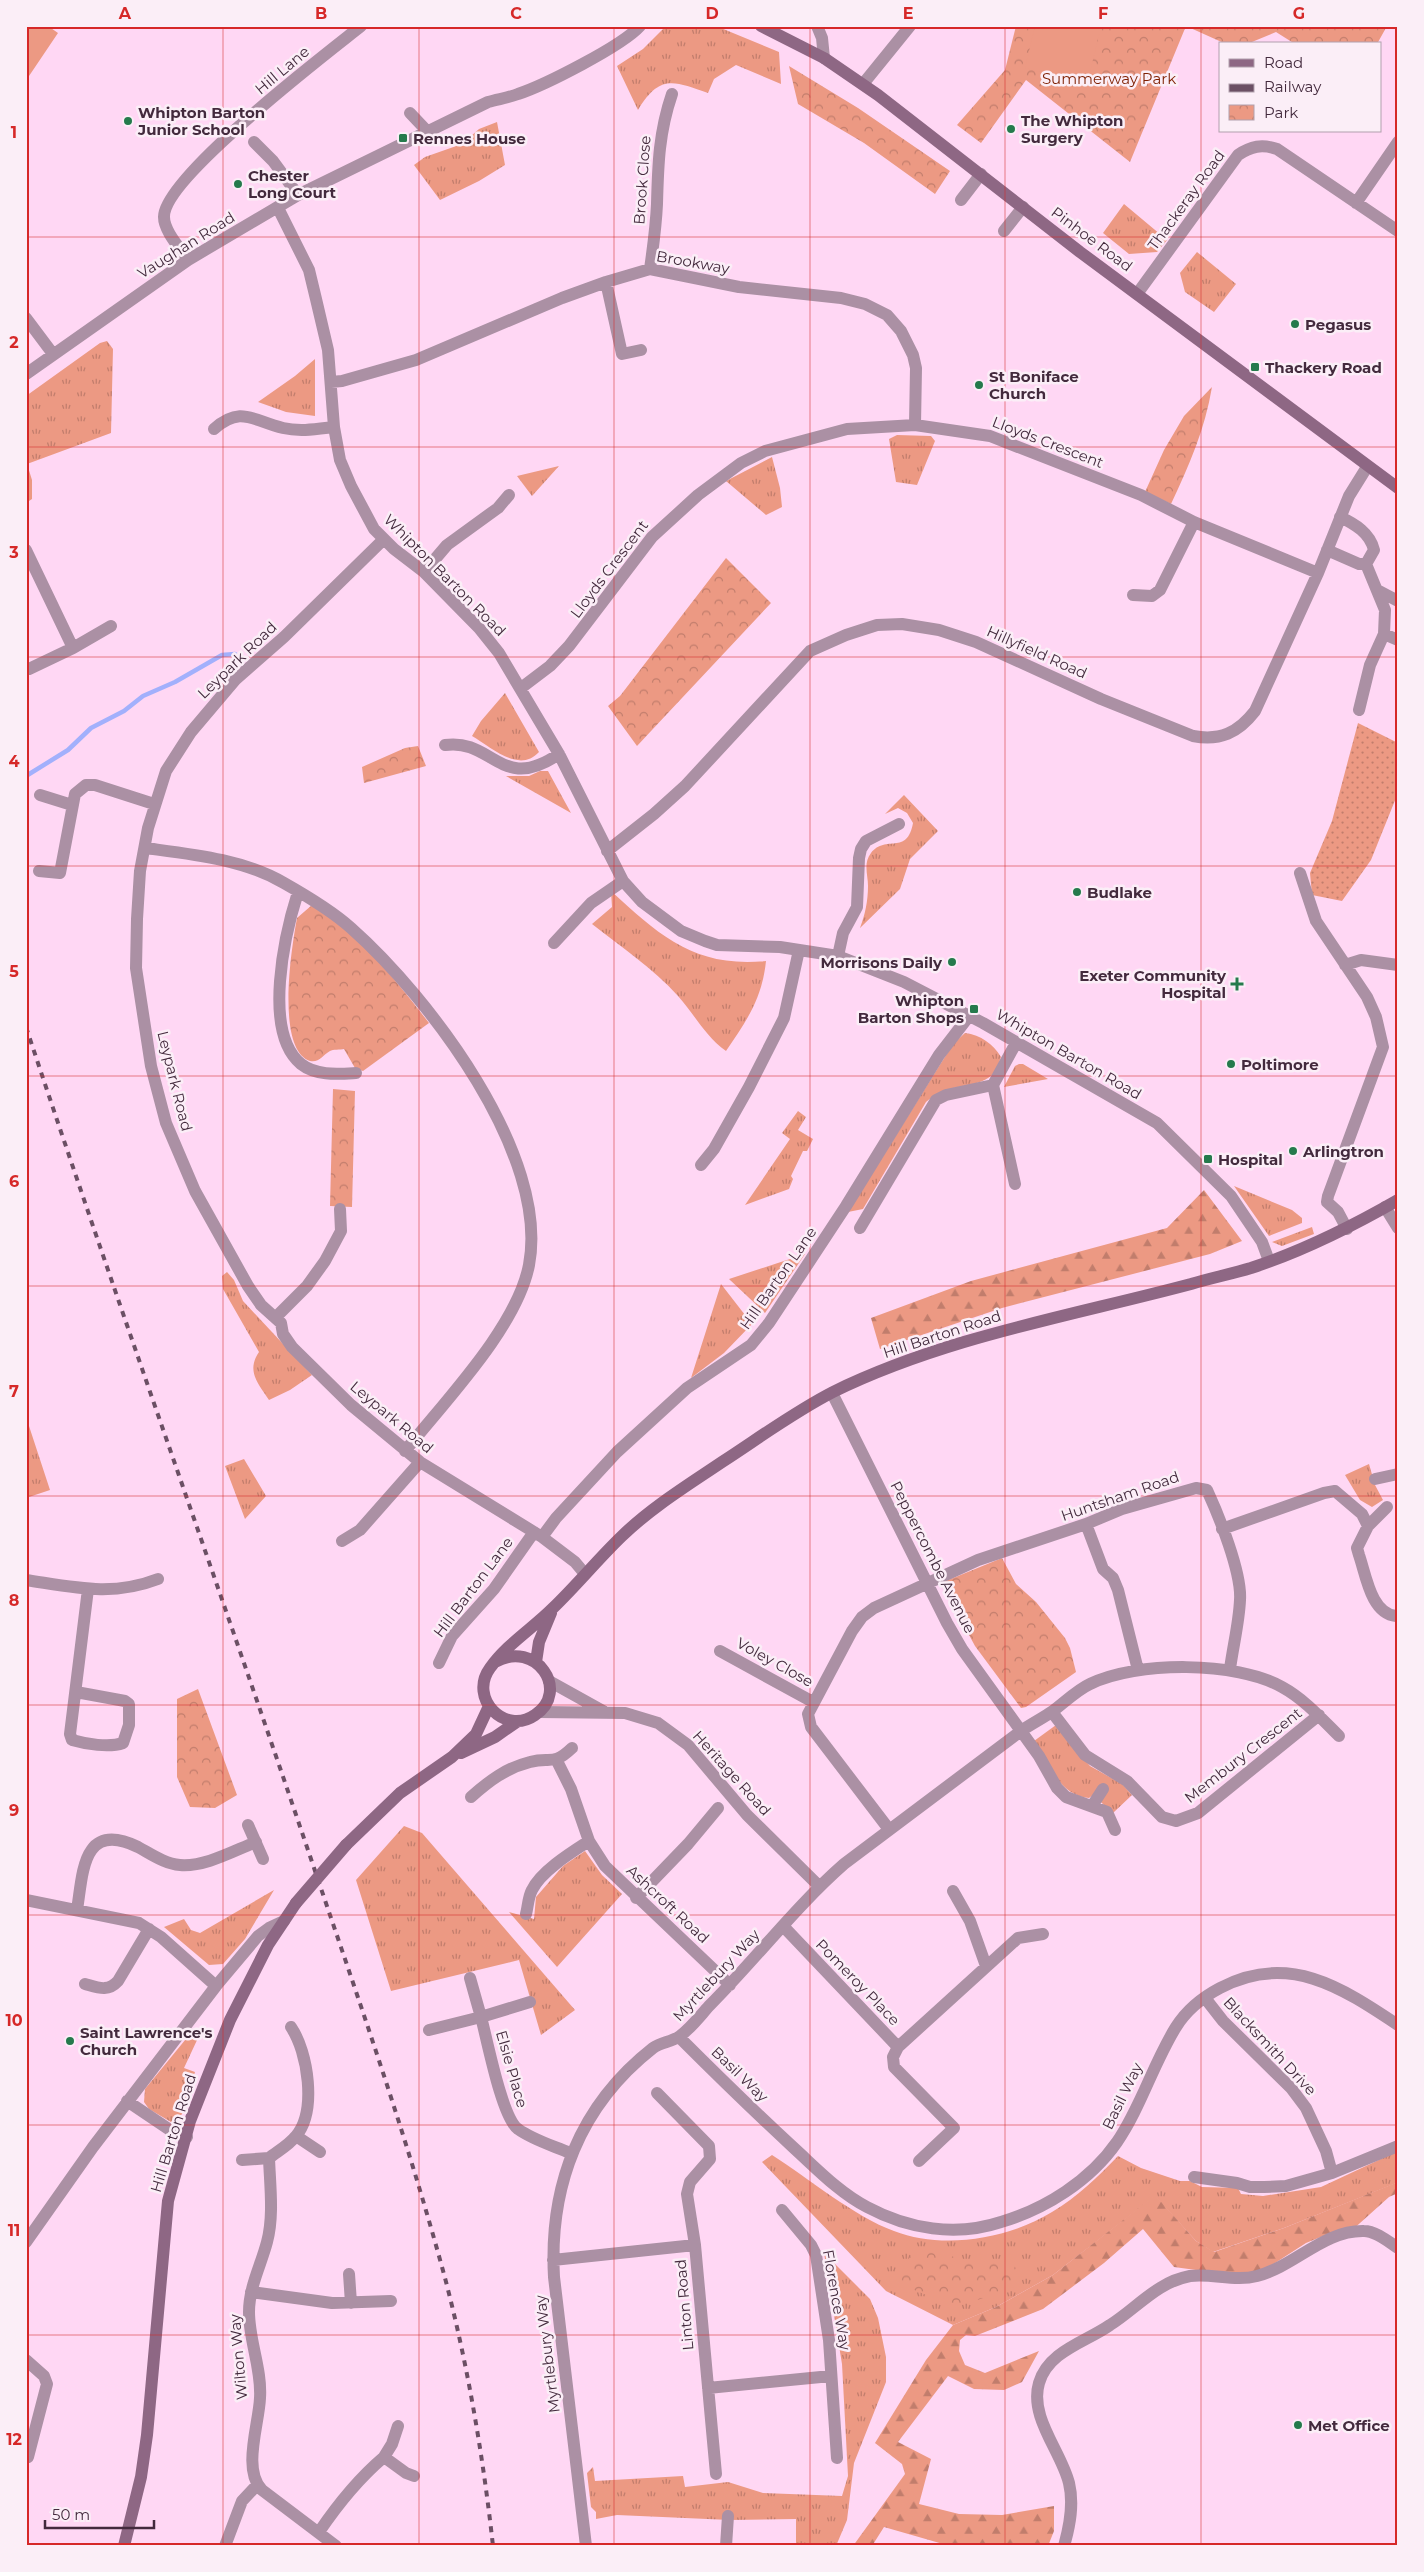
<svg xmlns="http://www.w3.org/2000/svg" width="1424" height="2572" font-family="Montserrat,sans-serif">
  <defs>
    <pattern id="grass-tufts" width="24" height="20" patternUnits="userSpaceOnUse" patternTransform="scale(1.25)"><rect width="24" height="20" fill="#ec9983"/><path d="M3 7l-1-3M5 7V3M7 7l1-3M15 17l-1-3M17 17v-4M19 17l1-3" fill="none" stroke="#c17d6c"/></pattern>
    <pattern id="forest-firs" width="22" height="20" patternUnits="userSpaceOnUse" patternTransform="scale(1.25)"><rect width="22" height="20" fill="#ec9983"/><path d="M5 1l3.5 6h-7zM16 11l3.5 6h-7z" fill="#c17d6c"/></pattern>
    <pattern id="park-crowns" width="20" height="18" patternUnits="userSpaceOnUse" patternTransform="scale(1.25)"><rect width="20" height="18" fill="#ec9983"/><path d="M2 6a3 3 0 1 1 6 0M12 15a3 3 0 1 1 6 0" fill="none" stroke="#c17d6c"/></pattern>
    <pattern id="garden-dots" width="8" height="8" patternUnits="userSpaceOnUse" patternTransform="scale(1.25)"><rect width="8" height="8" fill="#ec9983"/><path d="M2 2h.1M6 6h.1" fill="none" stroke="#c17d6c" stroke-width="1.8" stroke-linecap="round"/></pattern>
  </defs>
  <rect width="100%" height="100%" fill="#ffd7f4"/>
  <path fill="url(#grass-tufts)" d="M666,26h50l63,26 2,32 -45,-19 -22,14 -6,14c-35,-12 -48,-19 -70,17l-21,-44 26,-17z
    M497,122l8,43 -26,16 -39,19 -26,-35 11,-8 37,-13 17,-15z
    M1124,204l43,36 -10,12 -28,2 -26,-21z
    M1197,252l39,32 -22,28 -29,-20 -5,-19z
    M107,341l6,8 -2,84 -84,31 5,16v19l-6,4v-107l74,-53z
    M315,359v57l-29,-4 -28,-10 37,-26z
    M897,435l34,1 4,5 -18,44 -21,-3 -7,-43z
    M772,457l8,31 2,19 -16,8 -40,-34z
    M559,466l-27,30 -15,-20z
    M505,693l34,59c-20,22 -48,-5 -67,-16l9,-15z
    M540,771h8l23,42 -65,-37h23z
    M904,795l34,36 -28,28 -10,30 -40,39c5,-13 8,-27 8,-42 0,-11 -5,-23 3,-33 15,-19 36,3 42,-30l-6,-10 -9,-5 -13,6z
    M611,891c49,45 84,77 155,70 -4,38 -19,59 -40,90 -21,-15 -31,-36 -48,-55 -25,-28 -57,-49 -86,-72l20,-17z
    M965,1033c16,2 28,11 36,24 -2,6 -5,13 -9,18 -16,15 -43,6 -66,27l-63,107 -15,3 93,-149 13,-20z
    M1019,1064h4l25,15 -44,8 11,-21z
    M798,1111l8,6 -8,13 15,9 -6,12h-4l-12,25 2,3 -4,10 -44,16 45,-66 -8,-6z
    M1234,1186l58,24 10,8v5l-33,13z
    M1312,1227l2,7 -32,12 -10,-4z
    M805,1254l-40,59 -36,-34z
    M227,1272l7,8 9,21 69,74 -22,15 -21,10c-11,-17 -23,-29 -10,-48l-36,-63 -1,-13z
    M721,1284l31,40 -28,29 -33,25z
    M29,1426l21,64 -24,8v-56z
    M244,1459l22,37 -21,23 -20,-53z
    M1369,1464l6,21 8,15 -11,7 -12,-7 -15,-25z
    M1056,1725l34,41 32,18 10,11 -19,18 -20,-18 -4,3c-30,-3 -40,-33 -55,-57z
    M404,1826l18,7 153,177 -34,25 -22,-75 -128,31 -35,-111z
    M585,1851l17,24 20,19 -65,73 -48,-55 25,7 2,-22 27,-31z
    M274,1890l-29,49 -22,25 -14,1 -45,-38 20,-8 7,11 9,3z
    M190,2034l8,4 -14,30 11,4 -13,42 -7,9 -4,-1 -22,-13 -5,-7 1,-13z
    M1398,2151v31l-4,2 -110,44 -71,24 -17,-11 -41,-45 -102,79 -57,32 -43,18 -67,-34 -124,-129 10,-7c36,23 83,62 122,76 49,19 114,8 158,-19 25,-15 46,-35 66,-56l23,12 39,13h10l12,6 36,1 3,6 22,2 58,-9z
    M824,2253l46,46 8,19 8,39v25l-32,81 -7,57 -11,26h-40v-27l-66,1 -113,-5 -21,4v-7l-5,-5 -4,-34 6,-6 2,14 88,-5 2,11 43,-5 35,11 79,3 6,-20 -6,-112z"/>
  <path fill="url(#forest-firs)" d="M1204,1190l38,51 -32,13 -208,54 -122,41 -9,-31 100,-37 196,-53z
    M1398,2182v11l-9,4 -39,35 -22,2 -22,9 -37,24 -29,9 -66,-9 -31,-38 -39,34 -61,46 -68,27 -9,-1 -6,5 -1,11 6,14 20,8 54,-22 -17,31 -18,8 -30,-1 -26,-13 -50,66 33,17 -12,45 40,10 43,1 52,-9v25l-6,15h-98l-66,-19 -12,19h-19l52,-72 -3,-10 -27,-21 51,-83 27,-35 43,-18 57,-32 102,-80 41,46 18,11 70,-24z"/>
  <path fill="url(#park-crowns)" d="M1016,26h371l-10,18h-82l-19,-12 -29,12h-21l-40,-18 -56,136 -104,-82 -45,63 -24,-18 48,-55z
    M789,66l69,42 92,63 -15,23 -71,-51 -66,-39z
    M1212,387c-7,42 -23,79 -41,117l-26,-12 19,-42 20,-34z
    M726,558l45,45 -134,143 -29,-40 12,-10z
    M418,746l8,20 -62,17 -2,-16 43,-19z
    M312,905c48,29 83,74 117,118l-66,48 -8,-3 -11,-19c-4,1 -11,0 -14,2 -7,4 -11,12 -20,10 -35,-12 -18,-116 -13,-143z
    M333,1089l22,2 -3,116 -22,-1z
    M1002,1558l14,26 20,18 29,36 5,10 6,24 -50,35 -5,1 -46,-62 -34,-63z
    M198,1689l39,106 -22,13 -25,-1 -13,-30v-78z
    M915,2247l63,16 35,-5 4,24c-17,9 -45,24 -64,21 -19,-3 -38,-13 -56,-21z"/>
  <path fill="url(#garden-dots)" d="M1358,723l40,20v50l-27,67 -29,41 -30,-6 -2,-22 22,-52z"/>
  <path fill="#ec9983" d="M26,26h22l10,7 -31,46z
    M1035,26h66l-14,59 -62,-17z"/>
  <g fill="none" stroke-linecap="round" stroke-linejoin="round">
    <path stroke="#a2b0fc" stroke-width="4.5" d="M26,776l42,-26 23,-22 33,-17 19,-15 32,-14 47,-27 13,-1"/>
    <path stroke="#ab90a4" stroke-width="12" d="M817,26l5,12 2,20
      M863,84l47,-58
      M410,113l17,18
      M254,142l19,19 25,34
      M961,200l20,-26
      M1356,203l42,-61
      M278,208l31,62 7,29 12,51 6,77 6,33 11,26 23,43 20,20 30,23 55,56 20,25 60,101 64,127 19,21 39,29 24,10 12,4 63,2 58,9 66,26 79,41 174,100 74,73 31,46 7,19
      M1004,231l19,-24
      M188,260c-8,-12 -24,-29 -24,-43 -1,-39 162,-163 197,-191
      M650,269c3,-21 6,-43 7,-65 1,-40 2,-72 15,-110
      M606,282l16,72 19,-4
      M1137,294l101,-139c13,-9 24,-11 39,-6l121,82
      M26,318l27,36
      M26,374l162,-114 110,-65 190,-93c10,-3 20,-4 30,-8 27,-9 104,-48 122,-68
      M331,382l11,-1 74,-21 146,-62 44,-16 44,-13 89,18 102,11 24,6 22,11 14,16 12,24 3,13 -1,57
      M214,429c27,-24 39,-8 69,-1 17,4 34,1 51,-1
      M1340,517c15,7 30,16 34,33l-8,14
      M384,539l-100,98 -49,43 -44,52 -25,39 -18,57 -8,43 -3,48 -1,49 15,98 15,57 29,68 53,95 13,19 20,18 2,11 9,13 59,58 69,57 122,75 33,25 10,12
      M26,550l47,98 38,-22
      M1327,550l32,14h7l19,46 -1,24 -14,31 -11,45
      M424,572l23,-27 51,-37 11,-13
      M1379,591l19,10
      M1133,595l19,1 8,-6 34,-68
      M1384,634l14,6
      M29,669l44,-21
      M521,688l29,-22 19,-20 83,-109 46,-42 43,-32 24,-12 82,-22 68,-4 75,11 151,59 53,27 124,51
      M445,745c48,-7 56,49 114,9
      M40,795l32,10
      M145,848c45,6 98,11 139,35 23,13 47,27 67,45 78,69 199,228 178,337 -12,62 -84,136 -124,186
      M607,851l47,-37 31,-28 125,-135 36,-16 31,-10 25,-1 37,6 37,12 125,57 92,37c27,5 45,-3 62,-25l63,-138 31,-77 18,-29
      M39,871l21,2 15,-79 11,-9h9l59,19
      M1300,873l16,48 51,76 9,20 7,30 -55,149 -1,6 11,10 9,17
      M298,892c-13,41 -36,140 3,172 15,12 37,10 55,9
      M554,943l37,-40 32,-22
      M838,956l5,-23 14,-26 2,-49 2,-9 5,-8 33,-17
      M1345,965l16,-5 37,5
      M993,1085l22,99
      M701,1165l13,-16 35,-62 35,-69 15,-68
      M1385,1207l13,21
      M860,1228l76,-128 10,-5 47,-10 23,-42
      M276,1317l31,-31 18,-25 16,-30 -1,-22
      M832,1393l115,230 15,26 77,107 18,32 9,9 41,15 8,18
      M1375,1479l23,-5
      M1086,1524l17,45 10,9 5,12 20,80
      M1368,1526l19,-19
      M1222,1529l102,-36 11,-2 27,23 6,12 -11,22 2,7c7,20 12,59 37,61
      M542,1537l14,-19 61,-66 70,-64 64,-43 18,-22 77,-117 93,-151 30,-39
      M342,1541l18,-11 60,-68
      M26,1580c47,7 86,17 132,-1
      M720,1651l93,51
      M439,1663l13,-27 42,-47 40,-57
      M549,1681l54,30
      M76,1692l49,9 4,3v21l-6,18c-14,5 -37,1 -51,-3l-2,-6 18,-145
      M539,1712l86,1 33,10 30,22 59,70 72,71
      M1052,1712l33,43 42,26 35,36 14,4 22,-8 121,-98
      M557,1761l14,28 18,52 16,25 125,119
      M471,1797c18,-16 35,-29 59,-35 21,-6 22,5 42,-14
      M1092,1806l11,-17
      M248,1825l15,34
      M888,1828l-77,-101 -3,-13 44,-83 10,-14 12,-9 104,-48 108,-36 36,-15 74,-21 11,2c12,26 35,83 33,110 -1,23 -7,46 -10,69
      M953,1891l17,30 16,45
      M636,1898l52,-54 30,-36
      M26,1900l113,23 22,14 55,49
      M77,1910c6,-37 5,-90 61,-63 13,7 27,17 42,18 25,2 53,-14 76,-23
      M526,1914c2,-7 2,-17 6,-24 9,-19 40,-38 57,-49
      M783,1926l115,121 -5,10 1,10 60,61 -35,33
      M470,1978l11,39 49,-15
      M85,1984c14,4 23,8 33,-3l31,-52
      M1205,1998l18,23 68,67 15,20 20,43 6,22 66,-27
      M429,2030l52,-13c6,22 21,101 37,112 15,11 36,17 52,24
      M679,2037c38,38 77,76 116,112 23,21 45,44 72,58 41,22 89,30 134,15 44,-13 89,-41 116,-80 24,-35 36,-78 59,-115 10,-16 27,-30 44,-39 68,-36 121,-1 178,37
      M898,2047l120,-109 25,-4
      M657,2093l52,53 1,13 -20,23 -3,12 8,51 21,229
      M127,2101l49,33 11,3
      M296,2136l24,16
      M269,2158c9,-7 20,-13 27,-22 21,-25 12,-84 -5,-109
      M242,2160l27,-2c1,28 5,58 -2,84 -6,23 -18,45 -18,70 0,29 13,57 11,86 -1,26 -18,72 2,92l74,56
      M1194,2177l43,6 13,4h14l22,-1 46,-13
      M782,2210l29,35 5,10 13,85 8,118
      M26,2242l67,-95 123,-161 42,-50 11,-8 15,-7
      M553,2260l142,-15
      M349,2274l2,29
      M251,2292l81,11 59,-2
      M26,2360l18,16 3,8 -19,73
      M708,2388l123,-12
      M384,2457l8,-13 6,-18
      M319,2532c19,-28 39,-53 65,-75l22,16 8,3
      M225,2546l17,-45 15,-16
      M586,2546l-32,-269c-5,-91 25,-171 99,-229 8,-6 19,-6 27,-12 11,-8 20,-20 29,-30 46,-46 86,-99 135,-142l177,-133c10,-7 22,-13 32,-20 12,-9 24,-21 37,-27 47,-23 146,-23 192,3 22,12 39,31 57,49
      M726,2546l2,-30
      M1064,2546c6,-21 10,-42 5,-63 -8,-32 -40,-66 -30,-100 9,-32 47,-41 71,-58 27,-17 47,-43 80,-49 22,-3 45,6 67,0 38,-10 67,-46 107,-45 12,0 25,11 34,17"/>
    <path stroke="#8e6784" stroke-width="12" d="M761,26l63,32 54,37 202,157 318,236
      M495,1662c41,-23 76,29 40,53 -30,21 -67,-17 -45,-47 17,-24 42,-39 63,-60 24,-23 45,-49 69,-72 30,-29 66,-51 100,-74 37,-24 72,-50 111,-70 112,-55 238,-76 358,-108 20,-6 40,-10 60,-16 52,-17 100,-41 147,-68
      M536,1662l3,-20 12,-29
      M461,1753l34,-16 23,-16
      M346,1845l54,-52 52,-36 24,-23 13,-28
      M124,2546l17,-69 6,-42 21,-234 22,-80 40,-101 38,-75 28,-42"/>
    <path stroke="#6b4f64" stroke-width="4" stroke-dasharray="6 6" stroke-linecap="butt" d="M26,1027c92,278 191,554 285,832 47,139 96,278 134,419 23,88 38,178 48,268"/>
    <path stroke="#8e6784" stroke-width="12" d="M296,1903l50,-58"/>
  </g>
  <path fill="none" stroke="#d62828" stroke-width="1" stroke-opacity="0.55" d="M223,26v2520M419,26v2520M614,26v2520M810,26v2520M1005,26v2520M1201,26v2520M26,237h1372M26,447h1372M26,657h1372M26,866h1372M26,1076h1372M26,1286h1372M26,1496h1372M26,1705h1372M26,1915h1372M26,2125h1372M26,2335h1372"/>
  <g fill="#257a4c" stroke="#fbeef7" stroke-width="2">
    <circle cx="128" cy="121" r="5"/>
    <circle cx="1011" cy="129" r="5"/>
    <rect x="398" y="133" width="10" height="10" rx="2.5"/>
    <circle cx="238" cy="184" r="5"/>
    <circle cx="1295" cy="324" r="5"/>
    <rect x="1250" y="362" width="10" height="10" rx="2.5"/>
    <circle cx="979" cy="385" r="5"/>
    <circle cx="1077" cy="892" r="5"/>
    <circle cx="952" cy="962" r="5"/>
    <path d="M1234.5 976.5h5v5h5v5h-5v5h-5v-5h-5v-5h5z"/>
    <rect x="969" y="1004" width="10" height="10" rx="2.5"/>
    <circle cx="1231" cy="1064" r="5"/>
    <circle cx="1293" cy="1151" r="5"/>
    <rect x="1203" y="1154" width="10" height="10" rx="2.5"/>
    <circle cx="70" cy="2041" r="5"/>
    <circle cx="1298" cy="2425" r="5"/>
  </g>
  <g text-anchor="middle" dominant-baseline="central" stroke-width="5" stroke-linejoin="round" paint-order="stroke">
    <g font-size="15" fill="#432a3d" stroke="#fbeef7">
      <text transform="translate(282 70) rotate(-40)">Hill Lane</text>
      <text transform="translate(642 180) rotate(-86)">Brook Close</text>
      <text transform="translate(1186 200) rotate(-54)">Thackeray Road</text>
      <text transform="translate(1092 239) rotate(37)">Pinhoe Road</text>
      <text transform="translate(186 245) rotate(-32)">Vaughan Road</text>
      <text transform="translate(693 262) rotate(10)">Brookway</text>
      <text transform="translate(1048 442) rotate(21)">Lloyds Crescent</text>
      <text transform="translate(609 569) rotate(-53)">Lloyds Crescent</text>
      <text transform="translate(445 575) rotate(45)">Whipton Barton Road</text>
      <text transform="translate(1037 652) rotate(24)">Hillyfield Road</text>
      <text transform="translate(237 660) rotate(-44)">Leypark Road</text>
      <text transform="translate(1069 1054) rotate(30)">Whipton Barton Road</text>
      <text transform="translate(175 1081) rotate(76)">Leypark Road</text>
      <text transform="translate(778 1278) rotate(-55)">Hill Barton Lane</text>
      <text transform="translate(942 1334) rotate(-18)">Hill Barton Road</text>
      <text transform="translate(392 1417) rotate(40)">Leypark Road</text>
      <text transform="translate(1120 1496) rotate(-19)">Huntsham Road</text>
      <text transform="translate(933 1557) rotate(63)">Peppercombe Avenue</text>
      <text transform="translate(473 1587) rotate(-53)">Hill Barton Lane</text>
      <text transform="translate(775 1662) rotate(29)">Voley Close</text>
      <text transform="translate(1243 1755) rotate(-38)">Membury Crescent</text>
      <text transform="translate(732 1773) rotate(48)">Heritage Road</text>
      <text transform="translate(668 1904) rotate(43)">Ashcroft Road</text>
      <text transform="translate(716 1975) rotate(-47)">Myrtlebury Way</text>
      <text transform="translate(858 1982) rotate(46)">Pomeroy Place</text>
      <text transform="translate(1270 2046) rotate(47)">Blacksmith Drive</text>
      <text transform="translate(512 2069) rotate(74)">Elsie Place</text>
      <text transform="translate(740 2074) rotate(44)">Basil Way</text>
      <text transform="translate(1122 2096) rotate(-64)">Basil Way</text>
      <text transform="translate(173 2133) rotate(-73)">Hill Barton Road</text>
      <text transform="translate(837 2300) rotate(80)">Florence Way</text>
      <text transform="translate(684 2305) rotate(-95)">Linton Road</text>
      <text transform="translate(547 2354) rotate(-97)">Myrtlebury Way</text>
      <text transform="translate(238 2357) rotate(-95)">Wilton Way</text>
    </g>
    <g font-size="15" fill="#7e1f01" stroke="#fbeef7">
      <text x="1109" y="78">Summerway Park</text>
    </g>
    <g font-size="15" font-weight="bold" fill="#432a3d" stroke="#fbeef7" text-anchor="start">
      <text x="138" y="112">Whipton Barton<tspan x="138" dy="17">Junior School</tspan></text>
      <text x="1021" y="120">The Whipton<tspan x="1021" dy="17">Surgery</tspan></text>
      <text x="413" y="138">Rennes House</text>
      <text x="248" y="175">Chester<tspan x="248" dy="17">Long Court</tspan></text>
      <text x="1305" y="324">Pegasus</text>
      <text x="1265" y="367">Thackery Road</text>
      <text x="989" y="376">St Boniface<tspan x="989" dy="17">Church</tspan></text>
      <text x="1087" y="892">Budlake</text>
      <text x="942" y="962" text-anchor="end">Morrisons Daily</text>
      <text x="1226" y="975" text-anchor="end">Exeter Community<tspan x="1226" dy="17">Hospital</tspan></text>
      <text x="964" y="1000" text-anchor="end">Whipton<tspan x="964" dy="17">Barton Shops</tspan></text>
      <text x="1241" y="1064">Poltimore</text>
      <text x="1303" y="1151">Arlingtron</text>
      <text x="1218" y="1159">Hospital</text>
      <text x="80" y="2032">Saint Lawrence's<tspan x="80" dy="17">Church</tspan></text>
      <text x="1308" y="2425">Met Office</text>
    </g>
  </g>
  <rect width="1424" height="2572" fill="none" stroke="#fbeef7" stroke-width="55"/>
  <rect x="1219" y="42" width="162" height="90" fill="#fbeef7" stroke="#b1a0ad"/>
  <rect x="1229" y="59" width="25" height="8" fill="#8e6784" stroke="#b1a0ad"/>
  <text x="1264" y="68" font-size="15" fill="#432a3d">Road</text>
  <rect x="1229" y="84" width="25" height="8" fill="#6b4f64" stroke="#b1a0ad"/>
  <text x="1264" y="92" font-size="15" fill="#432a3d">Railway</text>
  <rect x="1229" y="105" width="25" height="15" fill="url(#park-crowns)" stroke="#b1a0ad"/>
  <text x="1264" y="118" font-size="15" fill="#432a3d">Park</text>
  <path d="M45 2520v8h109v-8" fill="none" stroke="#432a3d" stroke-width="2.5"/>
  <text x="52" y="2520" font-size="15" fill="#432a3d" stroke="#fbeef7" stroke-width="4" paint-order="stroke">50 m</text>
  <rect x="28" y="28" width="1368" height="2516" fill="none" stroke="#d62828" stroke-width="2"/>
  <g font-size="16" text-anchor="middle" font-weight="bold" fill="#d62828">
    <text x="125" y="19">A</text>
    <text x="321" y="19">B</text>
    <text x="516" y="19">C</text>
    <text x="712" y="19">D</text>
    <text x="908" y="19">E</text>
    <text x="1103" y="19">F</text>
    <text x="1299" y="19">G</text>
    <text x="14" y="138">1</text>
    <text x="14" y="348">2</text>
    <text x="14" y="558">3</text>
    <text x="14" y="767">4</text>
    <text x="14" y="977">5</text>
    <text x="14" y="1187">6</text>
    <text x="14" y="1397">7</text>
    <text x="14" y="1606">8</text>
    <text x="14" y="1816">9</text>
    <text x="14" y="2026">10</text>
    <text x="14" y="2236">11</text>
    <text x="14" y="2445">12</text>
  </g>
</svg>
